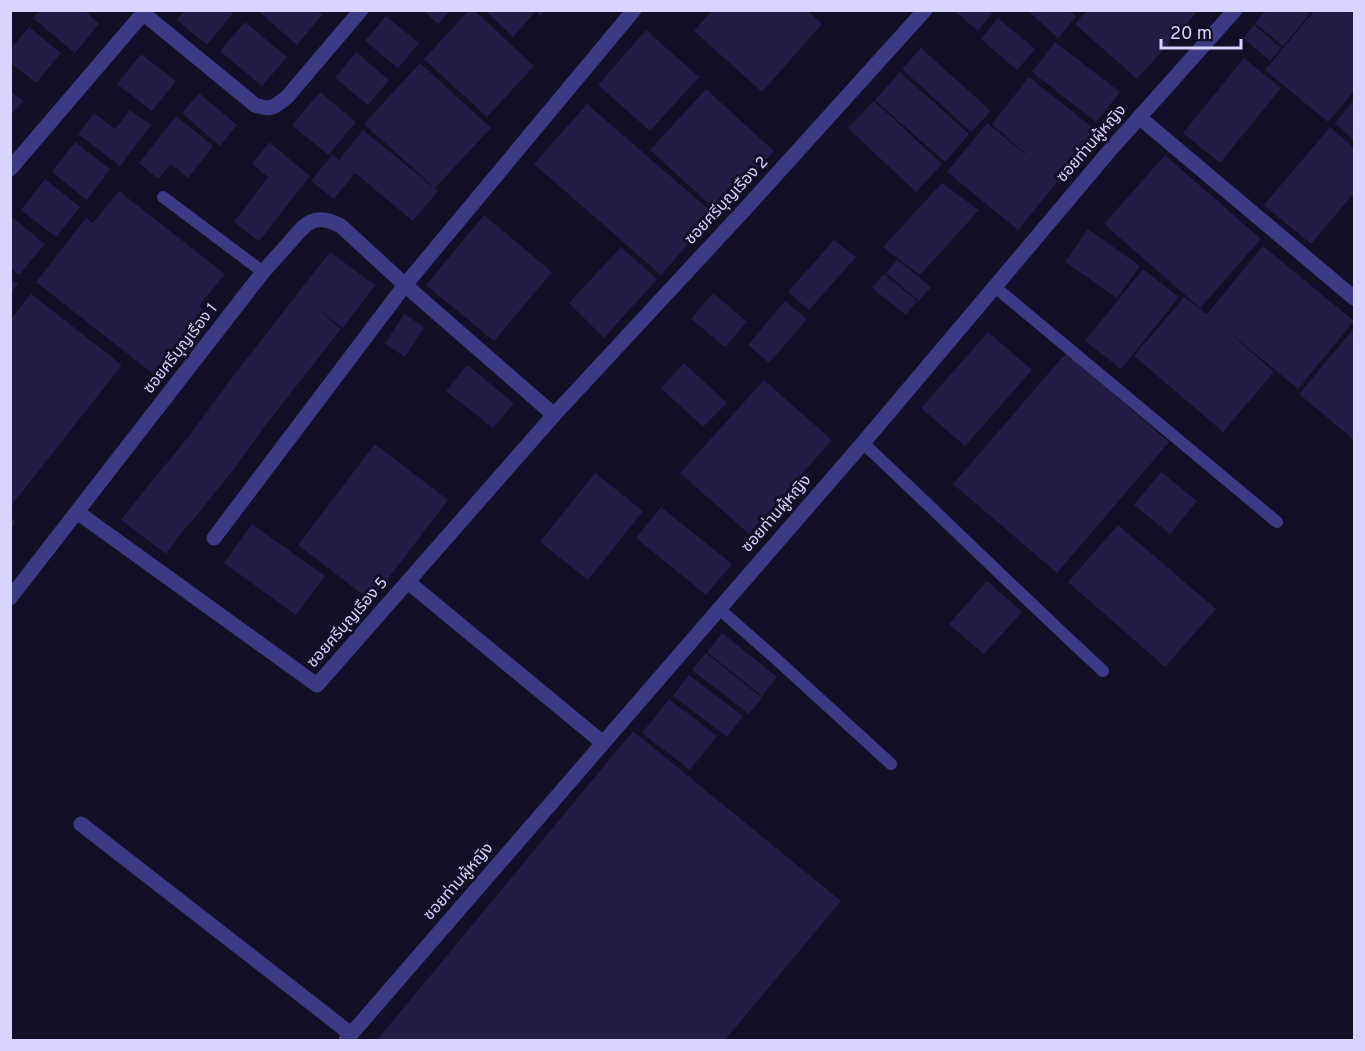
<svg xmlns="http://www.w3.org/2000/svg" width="1365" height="1051" font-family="Overpass,'Noto Sans Thai',sans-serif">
  <rect width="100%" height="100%" fill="#130f26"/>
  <path fill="#241b47" d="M40,10h44l15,14 -24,29 -42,-35z
    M185,10h45l3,3 -26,32 -30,-25z
    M257,10h60l5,5 -25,30z
    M423,10h28l-13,14z
    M469,10h5l60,56 -47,51 -63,-58z
    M485,10h60l-4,6 -5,-5 -23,26z
    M712,10h95l15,14 -60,68 -68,-61z
    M959,10h36l-17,21 -21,-18z
    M1027,10h42l7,7 -18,21z
    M1087,10h112l-62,69 -62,-55z
    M1266,10h40l4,4 -27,32 -28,-23z
    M1315,10h34l5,5v76l-26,31 -63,-52z
    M386,16l33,27 -21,25 -33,-27z
    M998,18l37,31 -18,21 -36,-31z
    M245,22l42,35 -25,29 -42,-35z
    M1254,25l27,23 -11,13 -27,-23z
    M29,27l32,26 -25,30 -26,-21v-12z
    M646,30l53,47 -49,54 -52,-46z
    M1055,42l65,50 -24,30 -64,-50z
    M921,48l70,63 -20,21 -69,-63z
    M356,52l33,28 -21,25 -33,-27z
    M141,54l35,27 -24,30 -35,-27z
    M1244,58l37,30 -61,75 -37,-30z
    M420,63l71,65 -56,60 -71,-64z
    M900,72l69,62 -24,28 -70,-62z
    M1029,77l74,59 -38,47 -7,-2 -40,49 -71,-58 40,-49 47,38 -42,-37z
    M706,89l68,62 -56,61 -68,-62z
    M10,91l13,10 -13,15z
    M320,92l36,30 -28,33 -36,-30z
    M199,93l38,32 -17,21 -38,-33z
    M1354,100v41l-19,-18z
    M874,101l68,63 -26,28 -68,-64z
    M587,104l127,110 -53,61 -127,-111z
    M130,110l21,15 -31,41 -42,-32 16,-21 21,16z
    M176,116l37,30 -25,32 -17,-14 -13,15 -19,-16z
    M1330,127l24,21v45l-43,51 -47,-39z
    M363,130l75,61 -25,30 -58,-48 -21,26 -23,-18 21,-26 7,5z
    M75,142l35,27 -23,31 -35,-28z
    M269,142l41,34 -51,65 -25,-19 34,-45 -16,-13z
    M1165,155l96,84 -61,69 -96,-84z
    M45,179l35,28 -24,30 -35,-27z
    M942,183l37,27 -59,65 -37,-28z
    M119,191l106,83 -26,32 12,10 -50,64 -125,-98 50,-64 7,5z
    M484,215l68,57 -58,69 -68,-56z
    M12,217l33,27 -26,31 -9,-7v-49z
    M1088,229l52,37 -23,32 -52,-36z
    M834,240l22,17 -47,53 -21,-18z
    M1263,246l91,75 -56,68 -75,-62 51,45 -51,60 -89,-76 50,-59 23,17z
    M621,247l36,32 -53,59 -35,-35z
    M330,252l45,33 -32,43 -28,-21 26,22 -76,97 -31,43 -45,56 -1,-1 -22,30 -45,-34 22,-28 46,-56 42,-57z
    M897,260l34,27 -12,14 -33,-28z
    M1143,269l36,28 -58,72 -36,-28z
    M884,274l33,27 -11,14 -34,-27z
    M10,279l8,5 -8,9z
    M713,293l34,29 -22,25 -34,-28z
    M31,294l91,71 -112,142v-187z
    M785,301l22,18 -38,44 -21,-18z
    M404,314l20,13 -19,30 -20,-13z
    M1354,328v112l-55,-46z
    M988,332l44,38 -67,76 -44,-38z
    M1066,353l103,89 -112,131 -104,-89z
    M684,363l43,40 -24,24 -42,-39z
    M467,365l47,38 -21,25 -47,-37z
    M764,380l68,60 -83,94 -69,-61z
    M375,444l73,56 -77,101 -73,-56z
    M1161,472l36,29 -27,33 -36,-29z
    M595,473l48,38 -55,69 -48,-38z
    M661,507l71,57 -26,31 -70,-57z
    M10,517l6,5 -6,8z
    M252,524l73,52 -29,39 -72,-52z
    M1118,525l98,84 -51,58 -97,-85z
    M987,581l35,31 -38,42 -35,-30z
    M722,633l55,44 -15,19 -55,-44z
    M706,653l56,45 -13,16 -57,-44z
    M689,675l54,41 -16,21 -54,-41z
    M669,699l48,37 -27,34 -48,-37z
    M633,731l208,170 -116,139h-348z"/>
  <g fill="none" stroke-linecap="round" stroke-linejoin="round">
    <path stroke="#3d3a85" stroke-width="12" d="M163,197l100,75
      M995,287l282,235
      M863,443c80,75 159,153 240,228
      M718,608l57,50 116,106"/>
    <path stroke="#3d3a85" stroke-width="15" d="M144,14l111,91c16,6 19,2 32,-8l74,-87
      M1139,117l215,181
      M10,169l136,-159
      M77,512l240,173 237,-270 193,-208 178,-197
      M214,538l191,-253 149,130
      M408,582l195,161
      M10,598l253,-326c9,-10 17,-19 26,-29 17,-20 25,-31 52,-17l64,59 229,-275
      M81,824l270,210
      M346,1040l517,-597 248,-294 124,-139"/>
  </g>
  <g text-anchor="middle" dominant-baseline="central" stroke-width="6" stroke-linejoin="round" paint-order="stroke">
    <g font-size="16" fill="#d9d4ff" stroke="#130f26">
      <text transform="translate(1092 144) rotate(-49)">ซอยท่านผู้หญิง</text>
      <text transform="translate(727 201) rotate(-47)">ซอยศรีบุญเรือง 2</text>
      <text transform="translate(181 349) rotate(-52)">ซอยศรีบุญเรือง 1</text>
      <text transform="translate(777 514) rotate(-49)">ซอยท่านผู้หญิง</text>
      <text transform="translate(348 623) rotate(-49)">ซอยศรีบุญเรือง 5</text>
      <text transform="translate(459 882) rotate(-49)">ซอยท่านผู้หญิง</text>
    </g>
  </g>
  <rect width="1365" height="1051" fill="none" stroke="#d9d4ff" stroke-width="24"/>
  <path d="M1161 39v9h80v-9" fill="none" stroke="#d9d4ff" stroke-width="3"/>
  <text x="1170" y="39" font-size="18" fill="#d9d4ff" stroke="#130f26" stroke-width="4.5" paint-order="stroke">20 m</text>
</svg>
